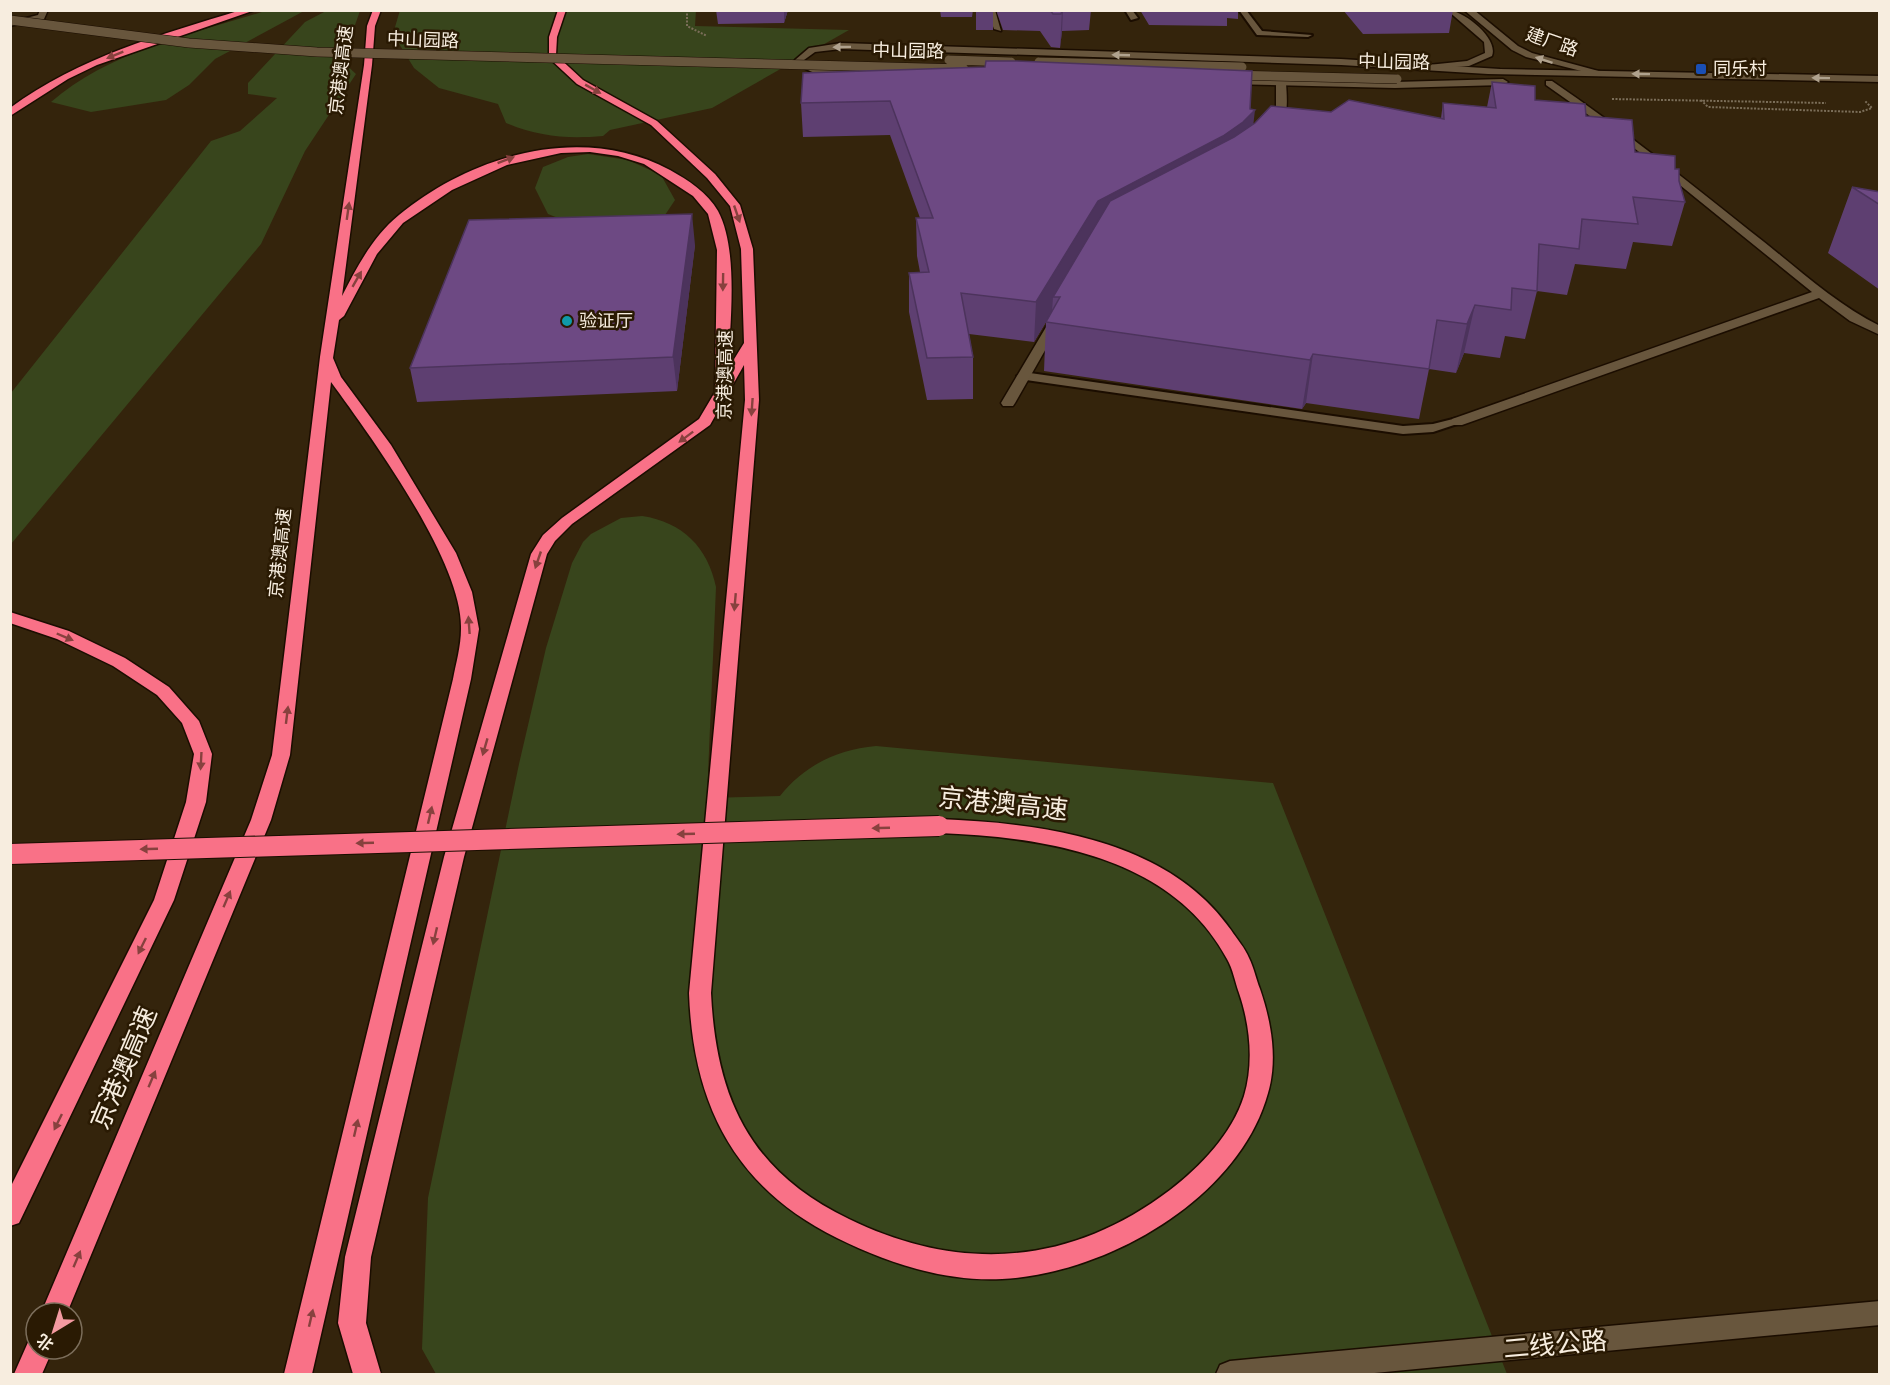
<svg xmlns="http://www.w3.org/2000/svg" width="1890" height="1385" font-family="Bitter,'Noto Sans SC',serif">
  <rect width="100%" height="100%" fill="#34240c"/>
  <path fill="#38451c" d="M400,10h296l-1,16 154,4 -137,78 -102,22 -7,6c-35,3 -64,1 -97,-13l-8,-19 -59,-16 -25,-20 -21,-34z
    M265,11h39l-89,48 -26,26 -23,15 -75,12 -40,-10c59,-51 141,-68 214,-91z
    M326,11h34l-18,50 14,13 -51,77 -44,93 -250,300v-151l200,-252 29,-10 37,-33 -29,-4v-11l57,-61z
    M588,154l40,6 33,15 14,25 -10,15 -87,11 -30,-12 -13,-26 8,-21 25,-10z
    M642,516c41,6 66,32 74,71l-9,211 73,-2c25,-31 56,-46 96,-50l397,37 234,591h-1071l-14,-25 6,-151 91,-434 27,-116 26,-85 11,-21 8,-8 30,-16z"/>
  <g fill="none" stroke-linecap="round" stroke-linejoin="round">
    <g stroke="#1b0d00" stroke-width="4">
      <path id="service" d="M1125,10h7l6,8 -7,2z
        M1239,10h7l16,21 50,4 -4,2 -51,-2z
        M1023,372l380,54 30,-2 24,-6 6,4 -30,10 -30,2 -384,-55 -2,-3z"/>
    </g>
    <g stroke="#1b0d00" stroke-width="3">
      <path id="minor" d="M987,10h8l6,21 -7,-2z
        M1447,10c16,0 52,28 45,46l-23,10 -41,3v-4l39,-4 18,-8 -1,-11z
        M1464,10h10l44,36 14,7 74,20 -5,3 -75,-19 -14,-7z
        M1281,80l5,3c1,16 4,41 -13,49l-5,-3 8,-16v-30z
        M1546,81h6c69,47 133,98 198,150 42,32 82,71 130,95v9l-30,-14 -31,-23 -357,127h-10v-6l360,-127 -184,-149 -82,-58z
        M1058,313l6,4 -49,86 -2,3h-10l-2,-3 51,-86z
        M1880,1301v24l-516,49h-148l4,-9 10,-4z"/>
    </g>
    <g stroke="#1b0d00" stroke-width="3">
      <path id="secondary" d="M40,10h8l-4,9 -34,7v-4l28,-7z
        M841,43l500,16 159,10 380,7v6l-392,-8 -147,-9 -500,-16 -26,3 -11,8 14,9 38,1 5,3c-15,10 -56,2 -66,-13l14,-12z
        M1225,79l170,3 108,-3 5,3 -5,3 -108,3 -167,-4 -3,-1z"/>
    </g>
    <g stroke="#1b0d00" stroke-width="3">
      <path id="motorway" d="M241,10h14l-158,55 -29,14 -58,37v-8c69,-51 150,-73 231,-98z
        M373,10h8l-6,16 -3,39 -30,231c15,-29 31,-60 57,-81 74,-61 184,-92 271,-45 18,10 38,23 48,41 21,39 12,114 10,158l16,-26 -3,-94 -11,-43 -23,-28 -56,-53 -74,-41 -28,-26v-21l9,-27h8l-9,27 -1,18 27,25 74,41 58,53 25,31 13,44 6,151 -48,593c5,105 39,179 138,226 111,54 221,47 321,-29 31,-24 62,-56 74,-94 10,-33 6,-71 -5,-103 -4,-11 -6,-24 -12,-34 -55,-103 -183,-122 -288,-126l-7,-2 -3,-5 3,-5 7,-2c102,4 229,20 292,111 6,9 14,18 18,28 5,10 7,21 11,31 11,32 18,70 8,104 -29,106 -162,181 -266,186 -57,3 -115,-16 -165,-41 -103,-51 -144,-134 -148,-245l56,-593 -1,-35 -34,60 -138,99 -17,17 -8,13 -83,303 -93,400 -5,66 15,51h-28l-15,-51 7,-66 99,-400 87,-303 12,-19 19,-17 137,-99 16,-27 2,-142 -9,-36 -15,-18 -49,-32 -26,-8 -28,-4 -29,1 -54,12 -55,25 -49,33 -26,31 -33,62 -5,4 -6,38 8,19 50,68 65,108 16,39 7,37 -8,50 -159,695h-28l169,-695c3,-16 8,-33 8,-50 2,-67 -90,-192 -130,-247l-41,373 -19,65 -204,493h-26l210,-493 21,-65 48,-398 44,-292 3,-39z
        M10,612l59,19 56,27 44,29 30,34 13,33 -6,48 -32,98 -155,323 -9,3v-38l144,-288 32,-98 8,-48 -12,-31 -25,-28 -44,-29 -56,-27 -47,-16z
        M36,1337v12h17l-11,25h-28l15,-34z"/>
    </g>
    <path stroke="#7b6e59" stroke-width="2" stroke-dasharray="2 1.5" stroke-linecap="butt" d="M687,10v16l20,10
      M1612,99l214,4
      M1701,100l7,7 152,5 12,-4 -7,-7"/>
    <use href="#service" fill="#68563d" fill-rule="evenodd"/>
    <use href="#minor" fill="#68563d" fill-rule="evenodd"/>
    <use href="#secondary" fill="#68563d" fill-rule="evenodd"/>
    <use href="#motorway" fill="#f97187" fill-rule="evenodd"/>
    <g stroke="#1b0d00" stroke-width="10" stroke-linecap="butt">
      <path id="secondary-bridge" d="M10,20l179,23 128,9 647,17
        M949,60l62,2
        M1039,62l203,5
        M1228,75l169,4"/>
    </g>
    <g stroke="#1b0d00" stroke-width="22" stroke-linecap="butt">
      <path id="motorway-bridge" d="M10,854l929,-28"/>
    </g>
    <use href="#secondary-bridge" stroke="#68563d" stroke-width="9"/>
    <use href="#motorway-bridge" stroke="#f97187" stroke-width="20"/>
  </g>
  <path fill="#5e3f71" d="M716,10h72l-4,13 -66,1z
    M940,10h33l-1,7h-31z
    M976,10h17v20h-17z
    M996,10h95l-2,20 -27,1 -2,17 -9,-1 -11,-16 -37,-1z
    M1140,10h98v9l-11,-1v8l-78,-1z
    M1343,10h110l-4,23 -86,1z
    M803,73l447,36 3,15 78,-12 110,6 2,-15 44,4 5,-25 43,18 51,16 49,36 40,17 10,33 -13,44 -39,-4 -7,27 -51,-5 -8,31 -30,-4 -12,48 -20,-3 -5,22 -36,-5 -8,20 -27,-4 -10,50 -113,-16 -4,6 -258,-38 2,-49 -12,20 -65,-8 4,23v42l-46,1 -18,-88v-39l11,-1 -3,-16 -1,-38h4l-30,-83 -87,2 -2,-34z
    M1852,187l28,5v98l-52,-37z
    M695,245l-18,146 -260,11 -7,-34z"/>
  <path fill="#4c335c" d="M784,10h4l-4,13z
    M1062,10h1l-1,21 -2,17z
    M1255,110l-4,34 -191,153h-7l-1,15 -18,30 2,-40 62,-101z
    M692,214l3,31 -18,146 -4,-34z
    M1475,305l-11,48 -8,20 11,-49z
    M1313,354l-7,49 -4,6 8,-49z"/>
  <path fill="#6d4983" stroke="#4c335c" stroke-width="1.5" d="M1050,10h12l-1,4h-8z
    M986,61h31l235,10 -2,38 5,1 -12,12 -20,14 -125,65 -62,101 -75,-9 12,64 -46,1 -18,-85 20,-1 -13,-54h17l-43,-117 -89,2 2,-30 182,-6z
    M1492,82l43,4v14l50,4 1,12 46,4 3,32 40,4v13h4v12l6,21 -52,-5 5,27 -56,-5 -3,30 -40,-5 -2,47 -25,-3 -1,22 -36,-5 -8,19 -30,-4 -8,49 -116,-15 -3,6 -264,-38 14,-25h-7l57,-96 124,-64 21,-14 16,-17 60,6 18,-12 95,19 -1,-16 53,5z
    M1852,187l28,5v13z
    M692,214l-19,143 -263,11 59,-148z"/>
  <defs><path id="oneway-solid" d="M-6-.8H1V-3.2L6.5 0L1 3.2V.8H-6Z" transform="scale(1.5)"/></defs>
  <g fill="#b0a28e">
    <use href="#oneway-solid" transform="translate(842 47) rotate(179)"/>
    <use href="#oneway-solid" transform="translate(1121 55) rotate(-178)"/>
    <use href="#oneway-solid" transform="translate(1544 60) rotate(-162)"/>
    <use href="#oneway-solid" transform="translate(1641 74) rotate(-179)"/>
    <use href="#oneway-solid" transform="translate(1821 78) rotate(-179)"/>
  </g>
  <g fill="#87413e">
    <use href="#oneway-solid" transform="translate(115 55) rotate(158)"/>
    <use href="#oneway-solid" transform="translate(593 89) rotate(29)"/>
    <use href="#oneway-solid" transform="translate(506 160) rotate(-21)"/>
    <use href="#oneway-solid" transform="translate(348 211) rotate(-82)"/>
    <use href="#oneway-solid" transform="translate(737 214) rotate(71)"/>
    <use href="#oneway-solid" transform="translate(357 279) rotate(-60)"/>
    <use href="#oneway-solid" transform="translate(723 282) rotate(91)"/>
    <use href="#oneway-solid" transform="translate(752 407) rotate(94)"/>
    <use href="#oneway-solid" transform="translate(686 437) rotate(143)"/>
    <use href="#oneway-solid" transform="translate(538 560) rotate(109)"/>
    <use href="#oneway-solid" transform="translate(735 602) rotate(95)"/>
    <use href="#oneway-solid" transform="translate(469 625) rotate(-94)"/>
    <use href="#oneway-solid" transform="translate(65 637) rotate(23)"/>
    <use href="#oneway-solid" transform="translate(287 715) rotate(-83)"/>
    <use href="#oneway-solid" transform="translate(485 747) rotate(106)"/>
    <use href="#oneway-solid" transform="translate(201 761) rotate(93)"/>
    <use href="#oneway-solid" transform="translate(430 815) rotate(-77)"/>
    <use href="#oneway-solid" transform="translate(881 828) rotate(178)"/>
    <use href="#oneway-solid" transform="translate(686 834) rotate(178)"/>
    <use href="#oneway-solid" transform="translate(365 843) rotate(178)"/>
    <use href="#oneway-solid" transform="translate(149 849) rotate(178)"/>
    <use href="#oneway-solid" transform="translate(227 899) rotate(-67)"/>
    <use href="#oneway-solid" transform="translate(435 936) rotate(103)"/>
    <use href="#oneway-solid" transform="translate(142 946) rotate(116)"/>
    <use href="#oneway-solid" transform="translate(152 1079) rotate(-67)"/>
    <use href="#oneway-solid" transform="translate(58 1122) rotate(116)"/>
    <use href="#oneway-solid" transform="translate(356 1128) rotate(-77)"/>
    <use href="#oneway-solid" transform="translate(77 1259) rotate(-67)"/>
    <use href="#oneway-solid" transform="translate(311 1318) rotate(-77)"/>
  </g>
  <rect fill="#1a4fb4" stroke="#2a1a03" stroke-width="2" x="1695" y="63" width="12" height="12" rx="3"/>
  <circle fill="#0f9aa8" stroke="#2a1a03" stroke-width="2" cx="567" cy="321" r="6"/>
  <g text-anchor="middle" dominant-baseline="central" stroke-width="5" stroke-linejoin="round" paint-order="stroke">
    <g font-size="18" fill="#f7eddf" stroke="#2a1a03">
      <text transform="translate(423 40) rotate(2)">中山园路</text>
      <text transform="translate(1552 42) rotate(19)">建厂路</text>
      <text transform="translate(908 51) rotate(1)">中山园路</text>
      <text transform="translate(1394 62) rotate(1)">中山园路</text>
      <text transform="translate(341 70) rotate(-83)">京港澳高速</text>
      <text transform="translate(725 375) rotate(-89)">京港澳高速</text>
      <text transform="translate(280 553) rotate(-84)">京港澳高速</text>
    </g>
    <g font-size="18" fill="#f7eddf" stroke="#2a1a03" text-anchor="start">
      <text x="1713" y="69">同乐村</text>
      <text x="579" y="321">验证厅</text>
    </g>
    <g font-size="26" fill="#f7eddf" stroke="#2a1a03">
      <text transform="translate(1003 804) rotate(6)">京港澳高速</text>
      <text transform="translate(124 1068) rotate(-67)">京港澳高速</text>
      <text transform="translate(1555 1345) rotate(-5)">二线公路</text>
    </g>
  </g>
  <rect width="1890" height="1385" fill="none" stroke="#f7eddf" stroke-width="24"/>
  <g transform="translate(54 1331) rotate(218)"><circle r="28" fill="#2a1a03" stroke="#7c6e5b" stroke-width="1.5"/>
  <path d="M0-4.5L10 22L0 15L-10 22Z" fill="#f49aa1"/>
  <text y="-9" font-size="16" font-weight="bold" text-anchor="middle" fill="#f7eddf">北</text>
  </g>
</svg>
